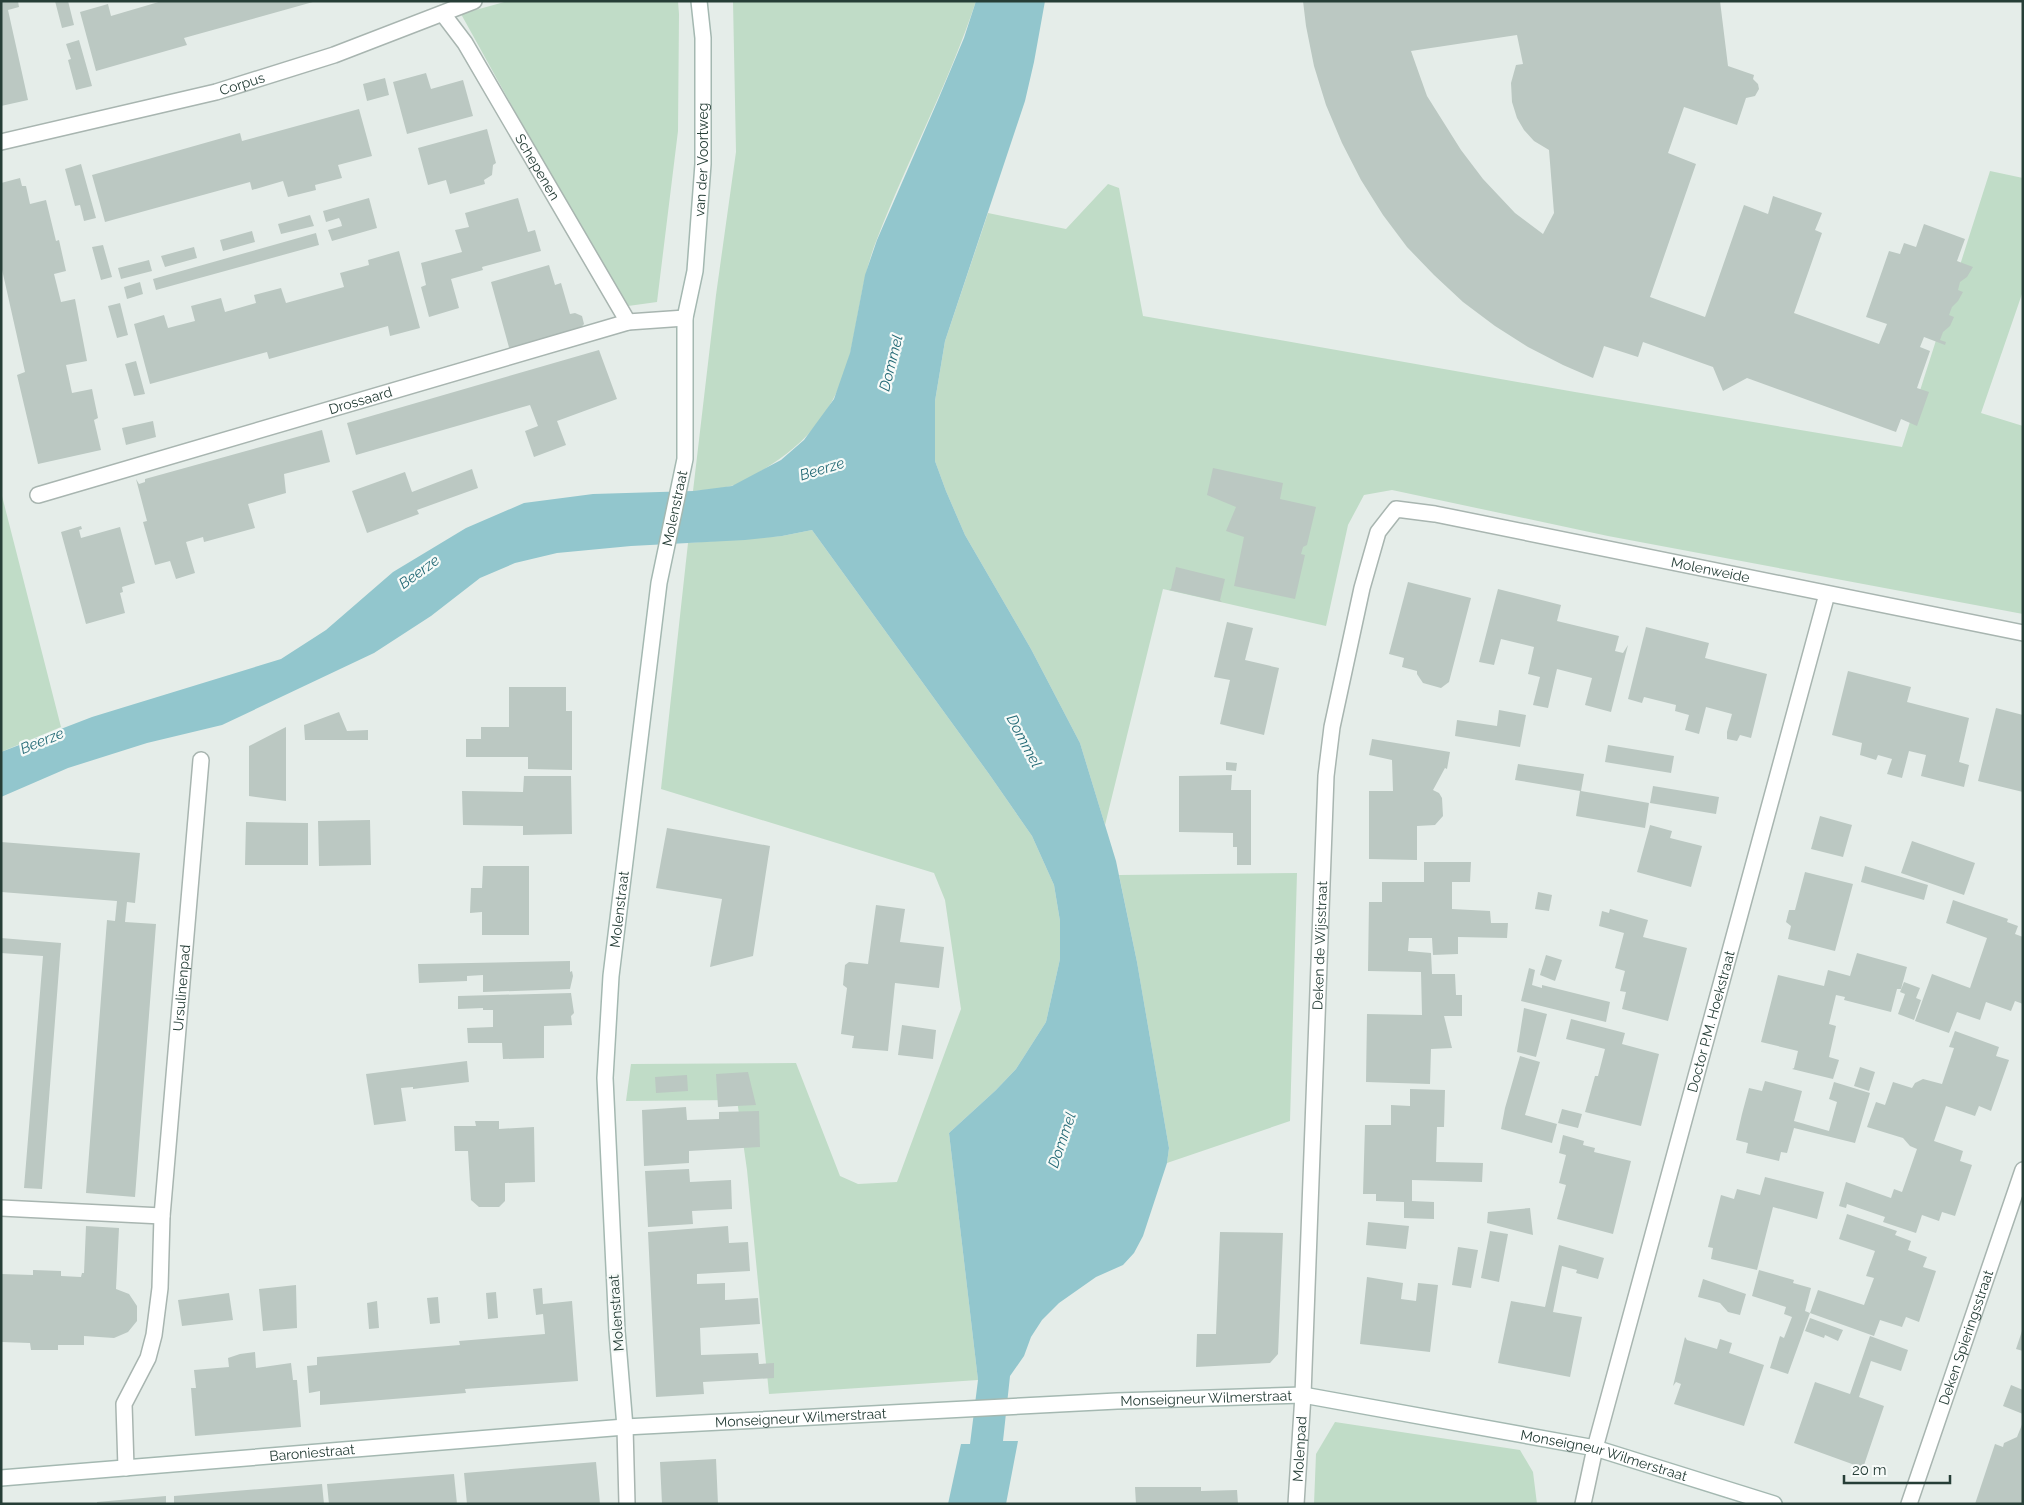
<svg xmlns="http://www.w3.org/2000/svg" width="2024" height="1505" font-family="Raleway,sans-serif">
  <rect width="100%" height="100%" fill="#e5ede9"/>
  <path fill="#c0dcc7" d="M508,1h170l1,13 -1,117 -21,171 -29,4 -13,-14 -154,-278z
    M733,1h243c-27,82 -68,158 -99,238 -15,37 -18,76 -27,115 -13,53 -41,89 -89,117 -8,5 -20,13 -30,15 -12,3 -25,4 -38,5l23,-196 20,-143z
    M1990,171l33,7v113l-42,122 42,13v188l-415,-78 -216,-46 -28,5 -16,30 -22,101 -163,-37 -58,236 -25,-82 -49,-94 -66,-114 -19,-44 -11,-30v-60l10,-60 43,-128 78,16 42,-45 11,4 24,128 432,76 327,55z
    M1,492l60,235 -60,25z
    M812,530l177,244 43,62 22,49 6,36v38l-14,63 -30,47 -20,21 -47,43 29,247 -209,14 -22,-224 -10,-70 -111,1 5,-37 165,-1 44,113 18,8 39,-2 64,-173 -16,-109 -11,-27 -273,-84 27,-246 94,-7z
    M1297,873l-7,248 -123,42 2,-15 -32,-186 -18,-87z
    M1335,1422l185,28 13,22 4,32h-223l2,-50z"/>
  <path fill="#92c6cd" d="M976,1h69l-11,61 -9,39 -80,240 -10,60v60l11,30 19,44 66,114 49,94 36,118 21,101 32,186 -2,15 -24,73 -9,17 -11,12 -27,12 -37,26 -17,17 -11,17 -7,19 -14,20 -7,65h15l-12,63h-58l13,-60h9l8,-64 -29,-247 47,-43 20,-21 30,-47 14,-63v-38l-6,-36 -22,-49 -43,-62 -177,-244 -30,6 -37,4 -114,6 -74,7 -42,10 -35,15 -49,38 -57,37 -152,72 -75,18 -79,25 -67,29v-45l91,-35 189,-58 45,-29 67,-58 73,-44 58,-25 69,-9 100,-3 39,-5 49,-26 23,-20 30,-41 16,-46 15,-78 12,-35 61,-140 26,-62z"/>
  <path fill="#bbc8c2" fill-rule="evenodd" d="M1,1h17l1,6 -11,3 20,90 -27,6z
    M55,1h13l6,24 -12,3z
    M162,1h151v1l-129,36 3,7 -91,26 -16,-59 28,-8 3,12z
    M1303,1h417l8,65 26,9 -1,4 5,5 1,5 -4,7 -9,2 -9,27 -53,-18 -16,46 28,11 -46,133 55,20 39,-112 24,9 5,-18 49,17 -7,17 7,3 -28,80 85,31 8,-20 -21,-7 23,-66 11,3 4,-11 12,4 8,-23 41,15 -8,22 16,6 -6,10 -7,5 -2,8 5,2 -5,9 -6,6 -3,8 5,2 -4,9 -7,6 -3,8 6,2 -1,3 -21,-8 -4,10 10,4 -13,37 12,4 -12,34 -16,-7 -5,13 -149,-54 -24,13 -10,-24 -70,-25 -5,15 -34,-11 -11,32 -30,-13 -35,-18 -33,-21 -32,-24 -29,-27 -27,-28 -24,-32 -22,-35 -19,-37 -16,-38 -12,-39 -8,-40zM1517,35l6,29 -7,1 -5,18 1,19 5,16 7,12 10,11 15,9 5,63 -11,21 -28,-21 -32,-34 -22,-29 -34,-54 -16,-45z
    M79,40l13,46 -16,4 -8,-30 3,-1 -5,-15z
    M426,73l5,16 32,-9 10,36 -66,18 -14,-52z
    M385,78l4,17 -22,6 -4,-17z
    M359,109l13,47 -34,9 4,13 -27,7 1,5 -28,7 -5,-16 -31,9 -2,-8 -145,40 -13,-47 148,-42 2,8z
    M487,129l9,34 -3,2 -1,10 -8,5 1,4 -35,10 -4,-14 -18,5 -10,-37z
    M81,164l15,54 -12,3 -4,-16 -5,1 -10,-37z
    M20,178l2,8h4l4,18 16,-4 10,41 3,-1 7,31 -12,3 7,28 14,-3 12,62 -21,4 6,28 20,-4 6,29 -4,2 7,30 -63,14 -21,-89 8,-3 -24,-107v-82z
    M369,198l8,30 -45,13 -4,-11 14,-4 -1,-4 -2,-4 -13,4 -3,-11z
    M518,198l10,34 7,-2 6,21 -59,16 1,3 -32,9 8,29 -30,9 -8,-30 5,-2 -5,-22 41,-11 -7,-22 14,-3 -4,-14z
    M310,215l4,11 -33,8 -3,-10z
    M252,231l3,11 -32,9 -3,-11z
    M316,233l3,12 -163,45 -3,-11z
    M103,245l9,32 -11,3 -9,-33z
    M194,247l3,11 -32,9 -4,-11z
    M399,251l21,77 -30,8 -2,-10 -119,33 -2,-7 -117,32 -16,-60 30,-9 4,13 27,-7 -4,-15 30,-8 4,14 31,-9 -2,-8 27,-7 5,15 58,-16 -4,-14 29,-8 -1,-5z
    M149,260l3,11 -31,8 -3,-11z
    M549,265l6,20 6,-2 9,31 5,-1 7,3 2,8 -5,6 -69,21 -19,-69z
    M140,282l3,12 -16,5 -3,-12z
    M120,303l8,32 -11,3 -9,-32z
    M599,350l18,49 -60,22 9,24 -32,12 -9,-26 13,-5 -8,-21 -174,50 -9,-32z
    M136,361l9,33 -11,2 -9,-32z
    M153,421l3,16 -30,8 -4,-17z
    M322,430l8,32 -46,12 2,19 -38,11 7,24 -51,14 -1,-5 -17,5 9,31 -19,6 -6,-18 -15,4 -12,-43 4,-1 -11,-42 3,5 6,-2v-3z
    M1213,468l70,15 -3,16 36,8 -9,38 -4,2 -2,7 4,1 -10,44 -61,-13 10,-49 -18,-6 10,-24 -29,-12z
    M472,469l6,19 -61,22 2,4 -52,19 -15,-42 53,-19 7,20z
    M81,526l1,3 -3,1 2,8 39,-11 15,56 -13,4 1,5 -3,1 5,20 -39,11 -25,-92z
    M1176,567l49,12 -5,21 2,2 -53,-12 2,-1z
    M1408,582l63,16 -22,84 -8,6 -18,-5 -6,-9v-3l-15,-4 2,-9 -15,-4z
    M1498,589l63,16 -4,16 62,15 -4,15 8,2 5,-8 -17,67 -26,-7 7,-27 -35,-9 -9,39 -15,-3 7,-28 -12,-3 6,-27 -33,-8 -7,26 -15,-3z
    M1227,622l26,6 -8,32 34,8 -15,67 -44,-11 10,-44 -16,-3z
    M1646,627l63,16 -4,15 62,16 -16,64 -11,-3 -3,6 -10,-2v-7l5,-18 -26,-7 -7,27 -14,-4 4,-15 -14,-4 1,-6 -32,-8 -2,6 -14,-4z
    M1848,671l63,16 -4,15 62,16 -10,44 10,3 -5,22 -43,-11 5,-21 -17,-4 -7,27 -15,-4 5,-15 -14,-4 -2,5 -16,-5 2,-12 -30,-8z
    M509,687h57v24h6v59l-44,-1v-12h-62v-18h15v-12h28z
    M1996,708l27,7v77l-45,-11z
    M1499,710l27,5 -6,32 -65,-11 2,-16 40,6z
    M339,712l8,19 21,-1v10h-63l-1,-15z
    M286,727v74l-37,-5v-50z
    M1372,739l78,13 -3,17 -2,-1 -12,22 6,3 3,5 1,18 -8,9 -18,1v34l-48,-1v-68h24l-1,-31 -23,-5z
    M1608,745l66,11 -3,17 -66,-11z
    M1226,762l11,1 -1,8 -10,-1z
    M1518,764l66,10 -3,17 68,12 -4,25 -69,-12 4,-25 -65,-11z
    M1232,775l-1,15h20v75h-14v-18h-4v-14l-54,-1v-56z
    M524,776h47l1,58 -49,1v-9l-60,-1 -1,-34 61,1z
    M1653,786l66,11 -3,17 -66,-11z
    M1820,816l32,9 -9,32 -32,-8z
    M370,820l1,45 -52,1 -1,-45z
    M246,822l62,1v42h-63z
    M1650,825l22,6 -2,7 32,8 -11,41 -54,-15z
    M667,828l103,18 -17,110 -43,11 12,-68 -66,-11z
    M1912,841l63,22 -11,32 -63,-22z
    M1,842l139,11 -5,50 -8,-1 -2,20 31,2 -21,273 -49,-4 21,-273 8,1 2,-20 -116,-9z
    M1424,862h47l-1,20h-18v27l38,2 1,12h17l-1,15 -49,-1v17l-25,1 -1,-17h-23l-1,13 23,2 1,21h23l1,21h6v21h-18l8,32 -21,1 -1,35 -64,-2 1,-68 55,1 -1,-43 -53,-1 1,-69h13v-20h42z
    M483,866h46v69h-47v-23l-12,1 1,-25h11z
    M1865,866l63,19 -4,15 -63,-18z
    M1805,872l48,12 -18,67 -47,-12 3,-13 -5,-4 3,-12h6z
    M1538,892l14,3 -3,16 -14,-2z
    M1953,900l55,19 -1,3 11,4 -3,8 8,3v67l-8,-3 -4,10 -25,-9 -6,18 -23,-8 -8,21 -34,-12 17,-47 38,14 17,-50 -41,-15z
    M876,905l29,4 -5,33 44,5 -5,41 -44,-5 -7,68 -36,-3 2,-12 -13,-2 6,-46 -4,-3 2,-20 4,-3 19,2z
    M1610,909l38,11 -5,17 44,11 -19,73 -46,-12 4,-17 -6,-1 5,-20 -10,-3 9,-35 -25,-7 3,-15 7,2z
    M1,938l60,5 -19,246 -18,-1 19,-232 -42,-3z
    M1857,953l50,14 -6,22h-4l-6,23 -47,-12 1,-3 -9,-2 -7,29 7,2 -7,31 10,3 -6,19 -41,-10 2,-1 4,-17 -37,-9 17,-67 46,11 4,-16 22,6z
    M1546,955l16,5 -7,21 -15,-6z
    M570,961v11l2,-1 1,5 -3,13 -87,3v-17l-16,1v5l-48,2 -1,-19z
    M1529,968l6,2 -3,15 10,3v-3l68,17 -4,20 -85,-21z
    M1904,982l16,6 -4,10 5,2 -7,20 -16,-6 7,-20 -5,-2z
    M571,993l3,20 -3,3 1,9 -28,1v32l-41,1 -1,-16h-34l-1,-15 26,-1v-17h-10v-2l-25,1v-13z
    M1524,1008l23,6 -11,43 -19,-5z
    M1571,1019l54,14 -3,11 37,10 -18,72 -56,-14 10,-36h3l7,-27 -39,-10z
    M902,1025l34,5 -3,29 -35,-4z
    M1955,1031l44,16 -3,9 13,4 -18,51 -12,-5 -4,10 -29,-10 -12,35 29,10 -3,10 12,4 -17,51 -13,-4 -3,9 -17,-6 -6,18 -33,-11 2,-5 -38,-13 -1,4 -7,-2 7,-24 45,16 3,-9 8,3 15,-43 -7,-3 -7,-8 -36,-11 9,-25 9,3 8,-23 19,6 3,-5 8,-4 19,5 12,-36 -5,-1z
    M1520,1056l20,6 -15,53 32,9 -5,19 -51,-14 4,-21z
    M467,1061l2,21 -56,7v-2l-12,1 5,33 -32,4 -8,-51z
    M1860,1067l15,5 -6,19 -15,-5z
    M748,1072l8,33 -38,2 -2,-33z
    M687,1075l1,16 -32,2 -1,-16z
    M1765,1081l37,10 -8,30 35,10 8,-29 -8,-3 5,-17 36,11 -15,50 -61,-15 -7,25 -6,-1 -2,9 -33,-8 2,-10 -12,-3 6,-26 7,-26 13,3z
    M1410,1089l35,1 -1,37h-7l-1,35 47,1 -1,19 -70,-2v21l22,1v17l-30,-1v-16l-28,-1v-7h-13l2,-69h26v-20l19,1z
    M686,1107l1,13 32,-1v-7l40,-1 1,36 -71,4v12l-45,3 -2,-56z
    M1562,1109l20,5 -4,14 -20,-5z
    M475,1121h24v8l35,-2 1,55 -30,1v18l-6,6h-20l-8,-7 -3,-49h-13l-1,-25h22z
    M1563,1135l21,6 -1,4 12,3 -1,4 37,9 -18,73 -56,-15 9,-34 -7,-2 7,-28 -7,-2z
    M689,1169l1,13 41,-2 1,29 -40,2 1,13 -45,3 -3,-56z
    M1765,1177l59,15 -7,27 -44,-12 -16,63 -46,-11 2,-11 -5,-1 13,-52 13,4 3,-10 23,6z
    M1530,1208l3,27 -46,-12 1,-11z
    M1847,1214l50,17 -2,4 16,6 -3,9 19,7 -4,10 13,4 -17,51 -13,-5 -4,10 -22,-7 -6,16 -64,-23 8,-23 46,15 10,-27 -8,-2 9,-25 -36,-12z
    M1368,1222l41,4 -3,23 -40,-4z
    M86,1226l33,2 -3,61 13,5 8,12v15l-9,11 -14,6 -30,-2v9h-26v5h-27l-1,-7 -29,-1v-68l32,1v-5l28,1v5l20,1 1,-4h2z
    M728,1226l1,17 19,-1 2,29 -53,3v10l28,-1v17l33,-2 2,26 -60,4 1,27 57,-2 1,11 15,-1v15l-71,4 1,12 -48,3 -8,-165z
    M1490,1231l18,3 -9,48 -18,-4z
    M1220,1232l63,1 -5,121 -8,9 -74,4 1,-33h19z
    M1559,1245l45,13 -6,21 -22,-6 1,-3 -15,-4 -9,46 29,5 -12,60 -72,-14 13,-62 34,6z
    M1458,1247l20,3 -7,38 -19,-3z
    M1759,1270l35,10 -1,3 18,5 -6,23 5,2 -22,61 -18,-6 10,-32 4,2 8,-21 -8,-3 2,-7 -34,-11z
    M1367,1277l36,6 -2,16 15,2 2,-18 20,2 -8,67 -70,-8z
    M1703,1279l43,15 -6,21 -12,-3 -8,-9 -22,-6z
    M296,1285l1,43 -34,3 -4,-42z
    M542,1288l1,16 29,-3 6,80 -113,8 1,4 -146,12v-14l-11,2 -2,-27 10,-1v-8l143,-12 -1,-4 86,-7 -2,-20 -7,1 -3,-26z
    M496,1292l2,26 -10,1 -2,-26z
    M229,1293l4,27 -51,6 -4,-26z
    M438,1297l2,26 -10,1 -3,-26z
    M377,1301l2,27 -10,1 -2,-26z
    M1810,1318l33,12 -5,11 -13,-6 -1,3 -19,-7z
    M2022,1331h1v20l-7,-2z
    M1870,1336l38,14 -7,21 -30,-10 -12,36 25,9 -21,62 -69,-25 21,-61 35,12z
    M1685,1337l2,3 30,9 3,-10 12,4 -3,10 35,12 -20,61 -70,-22 7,-20 -5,-2 -3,4z
    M255,1352l1,16 35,-5 2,17h4l4,47 -106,9 -4,-48h5l-2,-18 35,-3 -1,-9 12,-4z
    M2011,1385l12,5v24l-20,-8z
    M2023,1422v82h-48l20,-60 8,3 1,-4 13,-6z
    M716,1459l2,45h-56l-2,-42z
    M596,1462l4,42h-133l-3,-31z
    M454,1474l3,30h-128l-2,-20z
    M322,1484l2,20h-150v-8z
    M1135,1487h66v4l36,-1 1,14h-102z
    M166,1496v8h-69v-2z"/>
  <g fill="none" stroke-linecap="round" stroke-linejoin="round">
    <g stroke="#a8b5b0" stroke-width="18">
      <path id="lane" d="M1583,1504l12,-56"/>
    </g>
    <g stroke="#a8b5b0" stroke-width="18">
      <g id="street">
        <path id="s1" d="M443,14l22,29 163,279"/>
        <path id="s2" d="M1,142l215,-50 118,-37 140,-54"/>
        <path id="s3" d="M38,495l590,-173 57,-4"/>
        <path d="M1,1208l161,8"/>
        <path d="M625,1427l2,77"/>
        <path id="s4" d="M1595,1448l232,-854"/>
        <path id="s5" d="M126,1468l-2,-64 24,-46 6,-23 6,-47 2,-72 39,-456"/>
        <path id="s6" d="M1296,1504l7,-109 23,-619 6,-49 30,-139 16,-56 18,-23 39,5 588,119"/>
        <path id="s7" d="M1909,1504l114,-334"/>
      </g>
    </g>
    <g stroke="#a4b8b1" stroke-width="18">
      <g id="secondary">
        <path id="s8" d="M625,1427l-8,-96 -12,-253 6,-102 48,-393 26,-124v-141l10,-47 8,-107v-126l-4,-37"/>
        <path id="s9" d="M1,1478l624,-51 492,-26 186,-6 292,53 179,56"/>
      </g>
    </g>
    <use href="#lane" stroke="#fff" stroke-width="15"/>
    <use href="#street" stroke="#fff" stroke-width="15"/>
    <use href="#secondary" stroke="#fff" stroke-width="15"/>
  </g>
  <g text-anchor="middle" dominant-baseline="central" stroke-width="4.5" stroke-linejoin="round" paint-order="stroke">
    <g font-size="14" fill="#263e37" stroke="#f6faf8">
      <text stroke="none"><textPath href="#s2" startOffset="248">Corpus</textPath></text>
      <text stroke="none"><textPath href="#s8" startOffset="1275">van der Voortweg</textPath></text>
      <text stroke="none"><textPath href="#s1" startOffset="180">Schepenen</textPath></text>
      <text stroke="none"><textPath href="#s3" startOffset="336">Drossaard</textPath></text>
      <text stroke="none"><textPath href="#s8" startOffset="924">Molenstraat</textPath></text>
      <text stroke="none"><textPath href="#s6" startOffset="1328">Molenweide</textPath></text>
      <text stroke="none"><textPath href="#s8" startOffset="519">Molenstraat</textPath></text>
      <text stroke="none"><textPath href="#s6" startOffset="559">Deken de Wijsstraat</textPath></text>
      <text stroke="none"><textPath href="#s5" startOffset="488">Ursulinenpad</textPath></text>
      <text stroke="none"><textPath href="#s4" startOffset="442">Doctor P.M. Hoekstraat</textPath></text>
      <text transform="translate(616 1313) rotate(-94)">Molenstraat</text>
      <text stroke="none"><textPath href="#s7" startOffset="176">Deken Spieringsstraat</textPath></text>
      <text stroke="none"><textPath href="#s9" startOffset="1208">Monseigneur Wilmerstraat</textPath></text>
      <text stroke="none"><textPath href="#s9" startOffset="802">Monseigneur Wilmerstraat</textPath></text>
      <text stroke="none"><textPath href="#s6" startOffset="55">Molenpad</textPath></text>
      <text stroke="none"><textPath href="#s9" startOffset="312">Baroniestraat</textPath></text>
      <text stroke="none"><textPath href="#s9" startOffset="1612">Monseigneur Wilmerstraat</textPath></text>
    </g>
    <g font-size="15" font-style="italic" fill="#246a76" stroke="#f6faf8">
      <text transform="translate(891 363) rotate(-76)">Dommel</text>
      <text transform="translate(822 469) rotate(-17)">Beerze</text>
      <text transform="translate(419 572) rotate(-36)">Beerze</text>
      <text transform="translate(42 741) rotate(-22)">Beerze</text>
      <text transform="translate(1024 741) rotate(62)">Dommel</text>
      <text transform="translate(1062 1140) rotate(-71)">Dommel</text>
    </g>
  </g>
  <rect width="2024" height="1505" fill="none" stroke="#263e37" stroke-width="5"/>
  <path d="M1844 1475v8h106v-8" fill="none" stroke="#263e37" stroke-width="2.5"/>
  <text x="1852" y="1475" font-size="15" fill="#263e37" stroke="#f6faf8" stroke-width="4" paint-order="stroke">20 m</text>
</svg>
